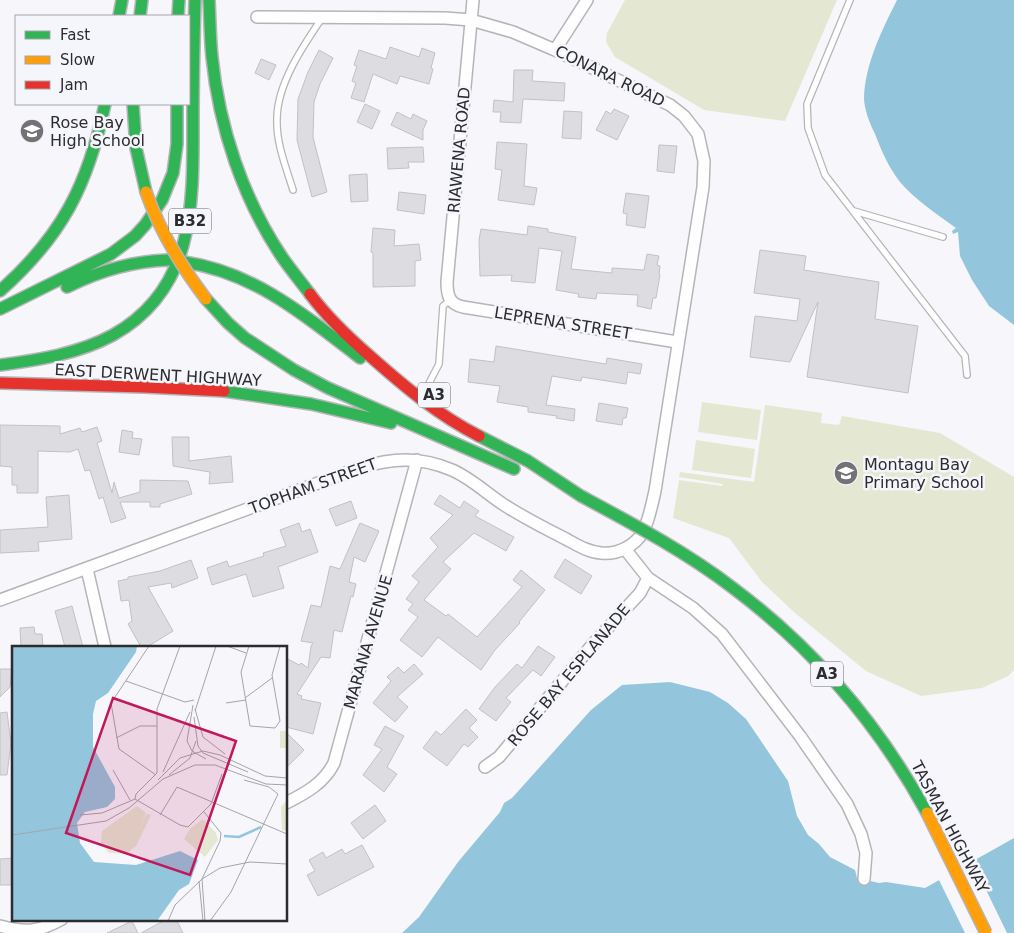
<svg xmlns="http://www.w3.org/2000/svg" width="1014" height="933" font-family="'DejaVu Sans',sans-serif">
  <rect width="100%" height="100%" fill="#f6f6fb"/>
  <path fill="#e4e8d2" d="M625,0h212l-52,121 -81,-11 -89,-53 -9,-15 1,-9z
    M702,402l59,8 -4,30 -59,-8z
    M765,405l57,8 -1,10 18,2 3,-9 98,17 74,44v193l-6,6 -26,12 -61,8 -55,-25 -71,-58 -33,-31 -33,-44 -56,-20 6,-38 43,6 1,-2 -44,-7 1,-5 74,10z
    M696,440l59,9 -4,29 -59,-8z"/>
  <path fill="#93c6dc" d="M897,0h117v325l-25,-19 -17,-26 -12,-24 -2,-24 -5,2 -1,-3 4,-3c-18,-13 -42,-29 -56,-46 -11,-14 -19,-32 -25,-48 -5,-10 -11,-25 -11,-36 1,-34 18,-68 33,-98z
    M670,682l40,10 18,11 18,16 42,62 9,35 11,19 11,9 11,13 25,13 2,8 22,5 7,-1 39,6 89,-50v95h-612l17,-16 39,-55 42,-50 4,-9 8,-5 79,-88 31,-25z"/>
  <path fill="#f6f6fb" d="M971,859l36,74h-42l-27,-55z"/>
  <path fill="#dddde1" stroke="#c2c2c6" d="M390,47l29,10 3,-9 13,5 -4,15 2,1 -4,15 -29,-8 -3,8 -24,-10 -9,28 -13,-4 5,-15 -4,-2 5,-15 -3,-1 5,-15 27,9z
    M319,50l14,8 -13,26 -6,18 -1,35 14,55 -15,5 -15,-57 1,-41 10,-27z
    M261,59l15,6 -7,15 -14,-7z
    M514,70h19l-1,11 33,2 -1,18 -41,-2 -2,24 -21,-1 1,-10h-8l1,-12 19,2z
    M365,104l15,7 -8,18 -15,-7z
    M614,109l15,7 -12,24 -21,-10 10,-19 5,3z
    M564,111l18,1 -1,27 -19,-1z
    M397,112l14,7 2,-5 14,7 -4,9v10l-32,-15z
    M497,142l30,2 -3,42 13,2 -3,17 -36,-5 4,-30 -7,-1z
    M659,145l18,1 -3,27 -17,-2z
    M423,147l1,15h-16l1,6 -21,1 -1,-21z
    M367,174l1,27 -17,1 -2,-27z
    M399,192l27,3 -2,19 -27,-4z
    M626,193l23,3 -4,32 -19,-3 1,-11 -4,-1z
    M528,226l20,3v3l28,5 -5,32 41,4v-5l32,2 3,-16 12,2 -2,9 3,1 -1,9h1l-4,23h-3l-2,11 -14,-3 1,-11 -41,-2 -1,6 -18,-2 1,-3 -23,-4 6,-39 -23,-3 -4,35 -24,-2 1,-6 -32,1 -1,-36 2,-11 46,6z
    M373,228l22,2 -1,16 25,-2 2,16 -6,1v25l-42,1v-34l-2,-1z
    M760,250l46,6 -2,14 75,12 -4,37 43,7 -10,67 -101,-16 11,-75 -28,60 -40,-5 5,-41 42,5 3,-22 -46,-6z
    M496,346l110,18 1,-6 35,6 -2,10 -12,-2 -2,12 -44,-7 -1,4 -29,-5 -6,29 29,4 -1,12 -18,-3 1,-2 -29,-4v-5l-31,-5 3,-16 -32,-4 2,-23 24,3z
    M599,403l29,5 -2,10h-3l-1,7 -26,-4z
    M0,425l60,1v8l20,-6 2,4 15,-5 5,14 -5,2 15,50 2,-11 5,16 21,-6v-12l48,1 4,13 -32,10v3h-10v-5h-30l6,16 -15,5 -8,-26 -4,2 -9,-29 -5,1 -7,-22 -8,3 -32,-1v42h-21v-8h-5v-18l-12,-1z
    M122,430l11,2 -1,6 10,1 -3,16 -20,-3z
    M172,437h17v24l42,-5 2,26 -24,2 1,-12 -37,-6z
    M69,495l3,44 -34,3 1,9 -39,2v-23l48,-3 -2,-30z
    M440,495l20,13 4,-7 15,10 -4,5 39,21 -8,14 -32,-18 -31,29 8,7 -27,31 22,16 2,-2 29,23 45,-50 -9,-7 8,-10 24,20 -26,32 1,1 -25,27 -14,20 -43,-33 -16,20 -22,-17 18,-23 -10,-7 5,-6 -7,-5 13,-17 -7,-6 26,-29 -8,-9 23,-23 -19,-11z
    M351,501l6,17 -21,8 -7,-17z
    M299,523l3,9 8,-3 8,23 -40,15 6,21 -31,9 -7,-23 -34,11 -5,-17 20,-7 2,6 35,-11 -1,-3 23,-7 -6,-16z
    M360,523l19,8 -14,31 -11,-5 -5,25 7,2 -3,13 -2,-1 -9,36 -8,-2 -4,28 -9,-1 -24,37 5,2 -1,3 20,4 -8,31 -27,-7v-69l13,7 2,-2 7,5 3,-22 2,-3 -12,-2 10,-36 10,2 9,-41 10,3z
    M565,559l27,17 -11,18 -27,-17z
    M191,560l7,18 -26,10 -1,-5 -23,4 25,44 -26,16h-6l-13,-23 4,-3 -3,-21 -8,1 -3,-20 10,-2v-2l32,-6z
    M72,606l11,41h-18l-10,-36z
    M34,627l1,7h7l1,13h-22l-1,-19z
    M538,646l17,11 -14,19 -8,-6 -27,28 5,4 -15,19 -17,-12 16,-22 22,-23 5,4z
    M414,664l9,10 -26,23 11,10 -13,15 -22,-19 18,-22 -4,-4 11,-10 6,6z
    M0,669h12l-2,18 -10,10z
    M466,709l11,11 -8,8 9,9 -10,10 -4,-3 -17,22 -24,-18 13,-17 5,4z
    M7,712l4,31 -4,32h-7v-62z
    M385,726l19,10 -17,31 10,7 -13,18 -21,-17 19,-26 -8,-4z
    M286,732l18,18 -18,18z
    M375,805l11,16 -23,18 -12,-16z
    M362,845l12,22 -56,29 -11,-21 8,-4 -6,-11 14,-8 3,6 16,-9 3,5z
    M14,858v27h-14v-26z
    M167,919h9l7,14h-42z
    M132,921l6,12h-31z"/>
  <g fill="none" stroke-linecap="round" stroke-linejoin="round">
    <g stroke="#b5b5b8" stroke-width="8">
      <path id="lane" d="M850,0l-43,104 1,24 17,47 140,181 2,19
        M293,190c-7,-23 -17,-47 -16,-71 0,-35 26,-73 45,-101
        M854,211l89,26
        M426,389l13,-25 4,-58 7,-6"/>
    </g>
    <g stroke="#b5b5b8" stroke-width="14">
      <path id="street" d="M473,0l-26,282c0,13 2,22 16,25l214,35
        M555,50l32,-50
        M625,549l23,29 45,30 29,26 78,102 47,68 14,30 5,19 -2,26
        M87,569l18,78
        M0,600l359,-132c33,-10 60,-12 93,2 21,9 37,26 57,38 18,11 37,21 57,31 11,6 22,13 35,14 16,2 34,-7 42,-21 6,-12 9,-28 12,-41l48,-304 1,-26 -6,-27 -14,-18 -14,-11 -115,-55 -42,-18 -42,-12 -26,-2 -188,-1
        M485,767l14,-10 94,-113 47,-51 8,-15
        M286,803c20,-10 38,-20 48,-40l83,-303
        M0,926c26,7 39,6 62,-7"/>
    </g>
    <g stroke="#b5b5b8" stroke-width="14">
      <path id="fast" d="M209,0c1,19 1,38 3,57 7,70 31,142 70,200 9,13 19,25 28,37
        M119,16l3,-16
        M140,16l2,-16
        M178,16l1,-16
        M133,104l3,44 10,44
        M184,262c70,10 122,54 176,96
        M67,287c32,-16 65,-26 101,-27
        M0,291c62,-55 88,-106 105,-187
        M206,299l22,24 17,15 49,32 34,18 186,81
        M0,309l111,-55 24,-18 10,-11 17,-25 11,-27 4,-29v-40
        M0,365c38,-5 78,-11 113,-30 84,-47 80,-135 80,-218 0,-39 1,-78 2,-117
        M224,391l87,13 80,19
        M479,436l49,25 53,35"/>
    </g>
    <g stroke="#b5b5b8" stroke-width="14">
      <path id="jam" d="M310,294c17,23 39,44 61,63 34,30 67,58 108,79
        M0,383l144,4 80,4"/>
    </g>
    <use href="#lane" stroke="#fefefe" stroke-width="5.5"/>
    <use href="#street" stroke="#fefefe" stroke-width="11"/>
    <use href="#fast" stroke="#30b455" stroke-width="11"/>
    <use href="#jam" stroke="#e5322d" stroke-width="11"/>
    <g stroke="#b5b5b8" stroke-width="14" stroke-linecap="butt">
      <path id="fast-bridge" d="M581,496c52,28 105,56 152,92 80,60 146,137 194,225"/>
    </g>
    <g stroke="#b5b5b8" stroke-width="14" stroke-linecap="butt">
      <path id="slow-bridge" d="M146,192c14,40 35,74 60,107
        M927,813l59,120"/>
    </g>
    <use href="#fast-bridge" stroke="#30b455" stroke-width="11"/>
    <use href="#slow-bridge" stroke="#ff9f0a" stroke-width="11"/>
  </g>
  <defs>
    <g id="school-disc" transform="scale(1.25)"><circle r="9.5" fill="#737376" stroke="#f5f5fc"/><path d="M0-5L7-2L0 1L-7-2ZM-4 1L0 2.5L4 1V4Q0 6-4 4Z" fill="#fff"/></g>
  </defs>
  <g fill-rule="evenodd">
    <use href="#school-disc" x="32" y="131"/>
    <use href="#school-disc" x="846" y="473"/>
  </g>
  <g text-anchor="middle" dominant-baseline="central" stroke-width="5" stroke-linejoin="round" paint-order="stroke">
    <g fill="#f5f5fc" stroke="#68686c" stroke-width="1">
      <rect x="169" y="208.5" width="42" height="25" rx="4"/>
      <rect x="418" y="382.5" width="32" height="25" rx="4"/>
      <rect x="811" y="661.5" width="32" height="25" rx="4"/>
    </g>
    <g font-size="15" font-weight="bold" fill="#2c2c2f">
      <text x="190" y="221">B32</text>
      <text x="434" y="395">A3</text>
      <text x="827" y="674">A3</text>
    </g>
    <g font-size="16" fill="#2c2c2f" stroke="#f5f5fc">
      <text transform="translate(610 76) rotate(26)">CONARA ROAD</text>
      <text transform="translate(459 150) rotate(-85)">RIAWENA ROAD</text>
      <text transform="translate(563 323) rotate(9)">LEPRENA STREET</text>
      <text transform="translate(158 375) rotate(3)">EAST DERWENT HIGHWAY</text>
      <text transform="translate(313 486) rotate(-20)">TOPHAM STREET</text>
      <text transform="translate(368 642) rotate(-74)">MARANA AVENUE</text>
      <text transform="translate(569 675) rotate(-50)">ROSE BAY ESPLANADE</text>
      <text transform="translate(950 827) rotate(62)">TASMAN HIGHWAY</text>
    </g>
    <g font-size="16" fill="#2c2c2f" stroke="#f5f5fc" text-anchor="start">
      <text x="50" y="122">Rose Bay<tspan x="50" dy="18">High School</tspan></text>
      <text x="864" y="464">Montagu Bay<tspan x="864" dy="18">Primary School</tspan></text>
    </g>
  </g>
  <g transform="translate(12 646)">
    <rect width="275" height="275" fill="#f6f6fb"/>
    <path d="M268,85h7v17h-7zM275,154v31l-5,-1 -1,-23zM125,160l9,7 -4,8 5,-7 4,1 -15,31 -10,8 -17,-1 -8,-9 1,-13zM191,173l13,14 2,7 -13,17 -21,-18 6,-10z" fill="#e4e8d2"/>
    <path d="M0,0h125l-1,6 -28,41 -12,8 -3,13v33l22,40v12l-8,8 -22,5 -8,11 3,20 14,19 42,3 44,-14 18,9 -9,24 -10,6 -22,31h-145z" fill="#93c6dc"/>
    <path fill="none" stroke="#93c6dc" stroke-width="2.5" d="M212,190l15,1 22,-10"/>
    <path fill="none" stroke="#a5a5a9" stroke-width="1" d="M137,0l-38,57 8,46 37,26M168,0l-23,63v64l-21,21 -1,5 45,26 8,2 23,-23 11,-30M215,0l19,7M237,0l-8,26 9,54 25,2 5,-7 -8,-46 8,-29M114,35l59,21 9,-2M233,52l27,-20M214,57l20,-3M181,59l-6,36 5,10 14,8M183,63l8,28 22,17M183,65l21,-65M182,71l4,29 5,7 45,19M104,92l24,-12h17M101,124l17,30M151,126l27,-60M157,129l21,-17 6,-17M146,134l22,-22 23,-7 17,4 45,21 22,2M68,169l22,-2 33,-14M148,169l17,-28 110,47M0,189l94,-14 23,-13 34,-29 32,-14h20l51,19 21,1M187,235l4,40M156,275l7,-16 27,-26 18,-38 1,-8 -17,-21M193,275l-3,-42 18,-11 30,-6 37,2M198,275l21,-29 47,-98 -9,-7 -25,-7"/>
    <path fill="#c2185b" fill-opacity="0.15" stroke="#c2185b" stroke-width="2.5" d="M101,52l123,43 -46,134 -124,-42z"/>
    <rect width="275" height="275" fill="none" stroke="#2c2c2f" stroke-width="2.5"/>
  </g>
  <rect x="15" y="15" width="175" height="90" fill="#f5f5fc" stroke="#a5a5aa"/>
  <rect x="25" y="31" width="25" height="8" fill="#30b455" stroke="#a5a5aa"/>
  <text x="60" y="40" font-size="15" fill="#2c2c2f">Fast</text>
  <rect x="25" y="56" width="25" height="8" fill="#ff9f0a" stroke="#a5a5aa"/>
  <text x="60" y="65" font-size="15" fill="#2c2c2f">Slow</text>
  <rect x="25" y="81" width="25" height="8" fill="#e5322d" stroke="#a5a5aa"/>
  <text x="60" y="90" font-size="15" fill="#2c2c2f">Jam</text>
</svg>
